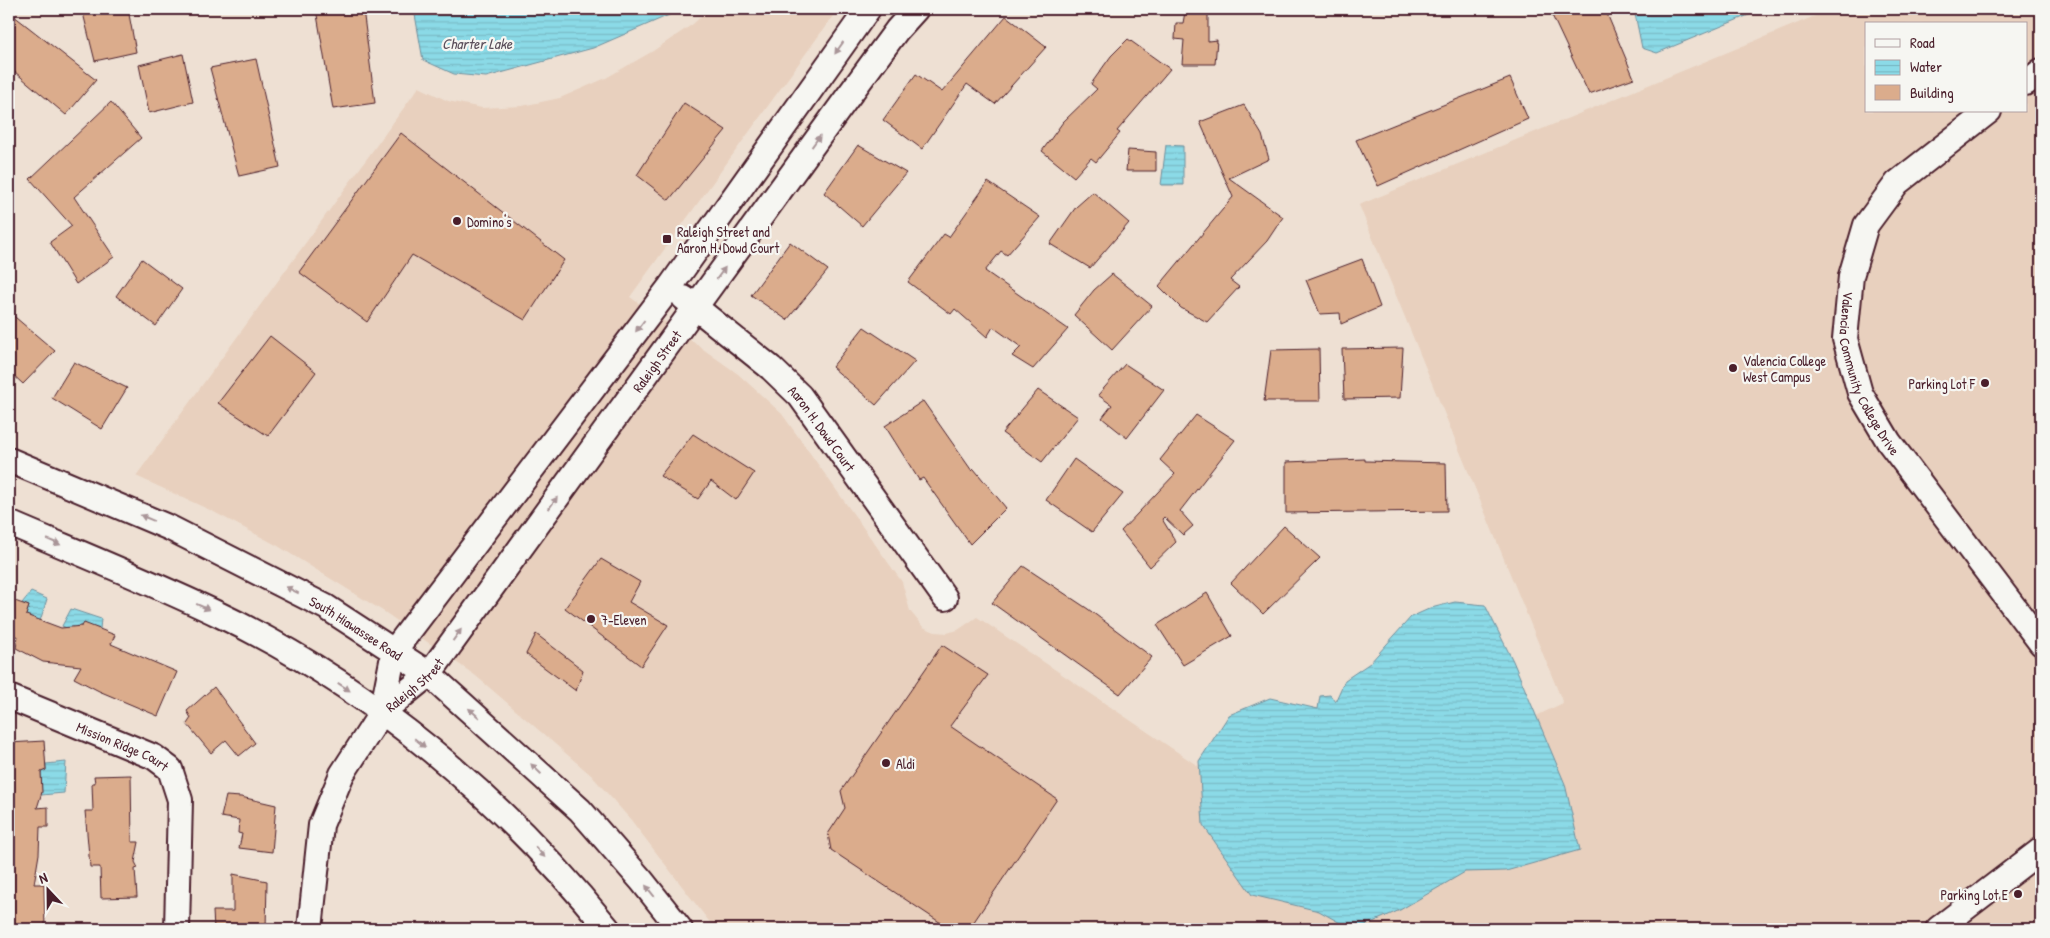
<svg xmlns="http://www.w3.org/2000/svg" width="2050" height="938" font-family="'Patrick Hand',sans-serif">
  <defs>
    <pattern id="water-rules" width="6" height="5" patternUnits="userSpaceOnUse" patternTransform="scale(1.25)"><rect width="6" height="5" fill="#8bdae7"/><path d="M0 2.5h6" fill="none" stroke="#79bbc6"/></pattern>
  </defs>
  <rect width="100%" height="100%" fill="#eee0d3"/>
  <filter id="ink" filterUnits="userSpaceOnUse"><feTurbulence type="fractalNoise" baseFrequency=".02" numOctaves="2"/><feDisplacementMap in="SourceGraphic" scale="10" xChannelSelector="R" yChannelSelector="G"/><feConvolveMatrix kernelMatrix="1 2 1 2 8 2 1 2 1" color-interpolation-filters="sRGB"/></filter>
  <g filter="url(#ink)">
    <path fill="#e8d0be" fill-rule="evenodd" d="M709,9h129l-208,288 108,77 44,40 120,168 8,29 13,16 12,5 12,1 11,-3 19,-13 319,215 267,-129 -204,-498 473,-196h209v920h-1326l-84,-109 -40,-45 -115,-99 -90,-63 -108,-67 -66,-35 -76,-35 283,-389 29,14 34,7 40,-2 38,-8 46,-20 47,-27 40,-27zM1866,24h160v87h-160z"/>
    <path fill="url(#water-rules)" stroke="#718f9c" d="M414,9h269l-90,39 -107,29 -32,-3 -31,-14z
      M1634,9h129l-106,44 -15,-5z
      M1166,145l17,1v39h-22z
      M31,592l16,7 -7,22 -14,-6 3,-9 -7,-3z
      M1455,602l30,3 28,56 52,123 15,66 -74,21 -41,1 -65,38 -43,19h-6l-32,-18 -67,-16 -49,-70 -4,-64 30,-46 41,-17 48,11 2,-13 10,-1 5,7 10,-22 25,-17 41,-46 20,-9z
      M71,609l30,10 -1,10 -18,-3 -11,4 -9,-4z
      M66,762l-2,31 -23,2v-23l5,-2v-6z"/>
    <path fill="#dbac8c" stroke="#4a1f2b" d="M82,9h46l8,43 -41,9z
      M316,9h47l12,94 -42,6z
      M1549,9h56l29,69 -45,16z
      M1208,11v30l9,-1 -2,24h-33l2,-24 -9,-1 1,-16h7l2,-11z
      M9,12l87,68 -30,35 -57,-48z
      M1006,16l40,31 -51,57 -28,-20 -45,65 -39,-29 33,-46 26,18z
      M1128,39l42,30 -53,62 3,2 -24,29 -5,-4 -17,19 -32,-26 21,-29 34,-33 -6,-5 20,-28z
      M183,54l10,48 -44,11 -10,-48z
      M256,59l24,108 -41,9 -29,-108z
      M1510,78l18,41 -150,67 -22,-46z
      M111,102l30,36 -67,59 40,60 -38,27 -26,-42 22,-16 -42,-47z
      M684,103l42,27 -57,70 -32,-25z
      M1244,105l18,30 7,24 -40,19 54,39 -16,24 -37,39 9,7 -32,35 -26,-14 -22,-22 74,-89 -33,-75z
      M401,133l163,127 -39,60 -113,-65 -45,67 -68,-50z
      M858,145l48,28 -44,53 -38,-33z
      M1128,150l28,2v19h-30z
      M988,182l52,35 -33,38 -6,-4 -16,20 83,58 -35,40 -21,-13 9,-9 -28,-20 -6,10 -32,-28 -4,5 -43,-32 36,-48 5,3z
      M1093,192l36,31 -39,45 -40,-24 26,-37z
      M790,242l38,28 -41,50 -36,-25z
      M142,259l40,30 -26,37 -40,-30z
      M1362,259l18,48 -39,17 -1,-11 -20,1 -14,-34z
      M1112,274l40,32 -40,44 -38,-35 20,-25z
      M9,312l46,39 -32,33 -14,-13z
      M864,327l51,34 -39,44 -44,-38z
      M270,336l46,36 -48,64 -50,-33z
      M1403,348l-3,50 -56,1 -2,-50z
      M1319,349l1,52h-56l7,-51z
      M74,362l53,26 -25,41 -50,-31z
      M1125,364l39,26 -37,48 -25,-20 10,-13 -14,-10z
      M1038,390l40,27 -36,45 -40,-29z
      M923,401l49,70 2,-2 32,39 -36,36 -47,-66 -4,2 -34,-54z
      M1196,415l39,25 -55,71 13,15 -10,9 -19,-18 -2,2 14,23 -26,25 -29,-36 54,-57 -15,-14z
      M693,434l61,39 -18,27 -25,-19 -13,18 -38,-23z
      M1074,459l49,35 -31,38 -46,-32z
      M1365,459v2l81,2 1,48 -161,2v-51z
      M1284,526l36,32 -57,56 -32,-31z
      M601,559l39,23 -11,20 39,23 -27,41 -76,-58z
      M1023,566l65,43 64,48 -32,37 -128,-91z
      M1207,593l25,43 -49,29 -26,-40z
      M9,599l20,7 -3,9 35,13 21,-2 2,-3 31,12 -4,9 66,28 -19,44 -59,-25 -25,-13 7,-12 -38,-4 -27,-14 2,-12 -9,1z
      M536,634l47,36 -7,21 -50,-37z
      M942,645l46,30 -38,51 107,73 -88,130h-19l-119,-79 -3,-16 17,-26 -4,-17z
      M214,687l41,56 -16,13 -13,-16 -15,13 -24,-29 4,-6 -4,-7z
      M44,741l2,29 -5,2 1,20 -5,16 11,-1v20h-8l-1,27 -5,30h10l1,45h-36v-186z
      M131,775l1,67h7l-4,20 3,6 -3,1 2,28 -36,1 -1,-31h-10l-5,-56h8l-1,-28h3l-1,-7z
      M226,796l15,1 35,8 -4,47 -33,-4 3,-14 -4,-1 1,-13 -18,-3z
      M233,874l34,7 -1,48h-52l-1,-18h20z"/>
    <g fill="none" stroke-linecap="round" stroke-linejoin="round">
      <g stroke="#4a1f2b" stroke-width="28">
        <g id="minor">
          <path d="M2026,83l15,-12"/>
          <path id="s1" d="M1989,111l-92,72 -31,42 -15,51 -6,63 15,54 29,49 152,201"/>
          <path id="s2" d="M684,298l87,70 29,28 145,202"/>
          <path id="s3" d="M9,460l161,68 156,79 103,67 151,136 62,71 38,48"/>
          <path d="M9,523c70,30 142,59 211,92 151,72 284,185 388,314"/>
          <path id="s4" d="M9,697l145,60 16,12 10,31 -3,129"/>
          <path d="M382,712l12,-61 276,-364 198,-278"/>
          <path id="s5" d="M310,929l11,-104 21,-51 40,-62 47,-38 418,-576 50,-68 19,-21"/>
          <path d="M1938,929l103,-79"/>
        </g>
      </g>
      <use href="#minor" stroke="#f6f6f2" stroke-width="24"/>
    </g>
    <defs><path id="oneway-solid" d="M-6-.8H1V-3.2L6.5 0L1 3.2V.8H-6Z" transform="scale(1.25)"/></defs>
    <g fill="#a99598">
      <use href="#oneway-solid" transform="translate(839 48) rotate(125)"/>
      <use href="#oneway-solid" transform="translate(816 141) rotate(-54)"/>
      <use href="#oneway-solid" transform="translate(721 273) rotate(-54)"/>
      <use href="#oneway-solid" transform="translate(640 326) rotate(127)"/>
      <use href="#oneway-solid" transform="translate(553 503) rotate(-54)"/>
      <use href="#oneway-solid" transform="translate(147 518) rotate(-157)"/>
      <use href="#oneway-solid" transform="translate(54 542) rotate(23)"/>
      <use href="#oneway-solid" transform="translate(292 590) rotate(-154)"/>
      <use href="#oneway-solid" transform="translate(203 607) rotate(24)"/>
      <use href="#oneway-solid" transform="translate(457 635) rotate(-54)"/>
      <use href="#oneway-solid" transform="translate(344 687) rotate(33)"/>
      <use href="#oneway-solid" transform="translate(474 713) rotate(-139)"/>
      <use href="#oneway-solid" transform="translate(420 743) rotate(39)"/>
      <use href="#oneway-solid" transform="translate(536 769) rotate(-136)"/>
      <use href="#oneway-solid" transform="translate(540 852) rotate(48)"/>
      <use href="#oneway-solid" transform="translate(650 891) rotate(-128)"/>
    </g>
  </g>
  <g fill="#4a1f2b" stroke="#f6f6f2" stroke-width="2">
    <circle cx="457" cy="221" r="5"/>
    <rect x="662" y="234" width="10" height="10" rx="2.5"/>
    <circle cx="1733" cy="368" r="5"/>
    <circle cx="1985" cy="383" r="5"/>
    <circle cx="591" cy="619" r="5"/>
    <circle cx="886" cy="763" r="5"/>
    <circle cx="2018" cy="894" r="5"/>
  </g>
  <g text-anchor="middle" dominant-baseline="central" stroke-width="4.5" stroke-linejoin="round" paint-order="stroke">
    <g font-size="14" fill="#4a1f2b" stroke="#f6f6f2" text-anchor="start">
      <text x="467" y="221">Domino's</text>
      <text x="677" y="231">Raleigh Street and<tspan x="677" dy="16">Aaron H. Dowd Court</tspan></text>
      <text x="1743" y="360">Valencia College<tspan x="1743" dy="16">West Campus</tspan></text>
      <text x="1975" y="383" text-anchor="end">Parking Lot F</text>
      <text x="601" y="619">7-Eleven</text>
      <text x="896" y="763">Aldi</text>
      <text x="2008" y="894" text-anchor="end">Parking Lot E</text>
    </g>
    <g font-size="14" fill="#4a1f2b" stroke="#f6f6f2">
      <text stroke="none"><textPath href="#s5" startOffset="681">Raleigh Street</textPath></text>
      <text stroke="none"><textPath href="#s1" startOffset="325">Valencia Community College Drive</textPath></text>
      <text stroke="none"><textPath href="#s2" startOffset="191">Aaron H. Dowd Court</textPath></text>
      <text stroke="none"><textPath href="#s3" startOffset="386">South Hiawassee Road</textPath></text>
      <text stroke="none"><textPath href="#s5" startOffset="276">Raleigh Street</textPath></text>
      <text stroke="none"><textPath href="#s4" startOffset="124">Mission Ridge Court</textPath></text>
    </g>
    <g font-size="15" font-style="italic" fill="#5a4e5a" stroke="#f6f6f2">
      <text x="477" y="43">Charter Lake</text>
    </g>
  </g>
  <rect width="2050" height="938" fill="none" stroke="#f6f6f2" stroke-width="30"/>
  <rect x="15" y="15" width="2020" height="908" fill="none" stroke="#4a1f2b" stroke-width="2" filter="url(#ink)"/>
  <rect x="1865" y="22" width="162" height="90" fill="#f6f6f2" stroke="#b1a0a2"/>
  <rect x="1875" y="39" width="25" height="8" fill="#f6f6f2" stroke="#b1a0a2"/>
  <text x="1910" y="48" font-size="15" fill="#4a1f2b">Road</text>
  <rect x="1875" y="60" width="25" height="15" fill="url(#water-rules)" stroke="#b1a0a2"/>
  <text x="1910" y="72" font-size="15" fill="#4a1f2b">Water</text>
  <rect x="1875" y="85" width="25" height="15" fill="#dbac8c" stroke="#b1a0a2"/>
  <text x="1910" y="98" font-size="15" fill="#4a1f2b">Building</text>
  <g transform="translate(48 890) rotate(338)" stroke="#f6f6f2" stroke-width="4" paint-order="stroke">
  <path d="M0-4L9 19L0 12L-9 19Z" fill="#4a1f2b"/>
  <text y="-8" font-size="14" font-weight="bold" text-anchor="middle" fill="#4a1f2b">N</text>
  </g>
</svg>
